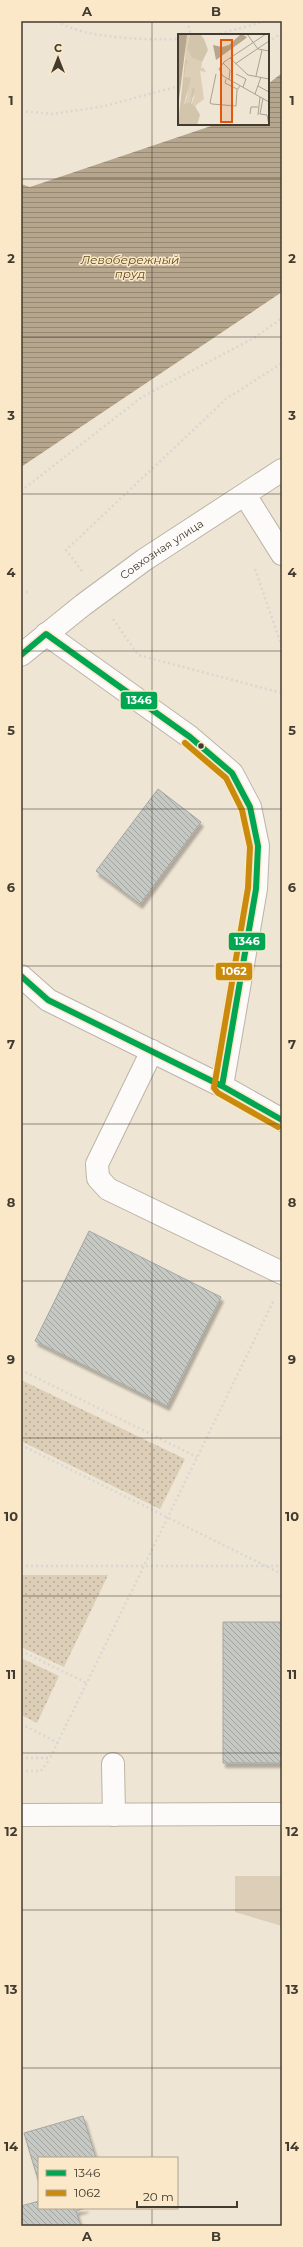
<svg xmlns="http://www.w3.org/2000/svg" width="303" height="2247" font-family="Montserrat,sans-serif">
  <defs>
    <pattern id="green-dots" width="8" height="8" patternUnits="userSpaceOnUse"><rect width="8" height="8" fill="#dcceb7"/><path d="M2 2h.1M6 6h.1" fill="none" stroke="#b4a895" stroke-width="1.8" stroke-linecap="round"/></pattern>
    <pattern id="water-rules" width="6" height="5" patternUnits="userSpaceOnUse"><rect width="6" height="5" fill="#b5a68d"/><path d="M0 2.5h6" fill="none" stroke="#958874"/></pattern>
    <pattern id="building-back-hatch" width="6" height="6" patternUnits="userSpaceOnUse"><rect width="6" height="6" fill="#c6c8c4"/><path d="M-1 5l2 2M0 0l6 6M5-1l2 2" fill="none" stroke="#a2a4a0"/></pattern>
    <filter id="shadow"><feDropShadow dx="2.5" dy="4.5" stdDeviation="1" flood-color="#0004"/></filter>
  </defs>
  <rect width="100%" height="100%" fill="#efe5d4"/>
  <path fill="url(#green-dots)" d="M21,1380l164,79 -25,50 -139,-68z
    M21,1575h87l-44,92 -43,-20z
    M21,1658l38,18 -22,47 -16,-8z"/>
  <path fill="#dcceb7" d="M235,1876h47v50l-47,-14z"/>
  <path fill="url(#water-rules)" d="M282,73v219l-261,175v-283l9,3 187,-63h51v-40z"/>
  <path fill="url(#building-back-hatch)" stroke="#a5a6a2" filter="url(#shadow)" d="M158,789l43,33 -61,82 -44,-33z
    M89,1231l132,66 -54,109 -132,-65z
    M223,1622h59v141h-59z
    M83,2116l13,42h-57v25l-15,-50z
    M39,2201v7h47l-10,3 5,15h-60v-20z"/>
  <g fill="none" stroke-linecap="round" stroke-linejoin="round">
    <g stroke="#bbb4a6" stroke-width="24">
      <g id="minor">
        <path d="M245,495l37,59"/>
        <path d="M46,634l144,103 42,36 18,34 8,39 -2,43 -34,197"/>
        <path id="s1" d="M21,655l62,-50 61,-45 138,-90"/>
        <path d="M21,976l27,24 174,86 60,34"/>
        <path d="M152,1051l-55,113 1,14 10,11 174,84"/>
        <path d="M113,1764l1,51"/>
        <path d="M21,1815l261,-1"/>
      </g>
    </g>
    <path stroke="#dad7d2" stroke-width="2.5" stroke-dasharray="2 3" stroke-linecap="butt" d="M57,21c28,18 89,19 122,18
      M187,21l4,14
      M215,35l52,-14
      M268,42l14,-9
      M21,111l32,3 52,-8 74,-20
      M21,491l121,-94 112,-59 28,-20
      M255,569l27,78
      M82,571l-16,-21 160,-151 56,-36
      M21,592h9
      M113,619l25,36 144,38
      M21,1370l176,87
      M21,1445l261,129
      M21,1566h261
      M21,1651l66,32
      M21,1724l37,19
      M21,1758h29l224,-458
      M21,1771h20l9,-12"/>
    <use href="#minor" stroke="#fdfbf9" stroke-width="22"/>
    <g stroke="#fae8c9" stroke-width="9">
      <path id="bus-1" d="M21,655l25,-21 144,103 42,36 18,34 8,39 -2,43 -34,197
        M21,976l27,24 174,86 60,34"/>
    </g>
    <g stroke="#fae8c9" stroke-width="9">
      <path id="bus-2" d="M185,743l41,35 16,32 8,37 -2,41 -34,200 4,5 60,34"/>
    </g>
    <use href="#bus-1" stroke="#00a651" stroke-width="6"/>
    <use href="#bus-2" stroke="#ca8b0c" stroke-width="6"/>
  </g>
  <path fill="none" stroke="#423b2f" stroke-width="1" stroke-opacity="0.55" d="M152,21v2137M21,179h261M21,337h261M21,494h261M21,651h261M21,809h261M21,966h261M21,1124h261M21,1281h261M21,1438h261M21,1596h261M21,1753h261M21,1910h261M21,2068h261M152,2208v18"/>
  <circle fill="#423b2f" stroke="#fae8c9" stroke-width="1.5" cx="201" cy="746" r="3.5"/>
  <g text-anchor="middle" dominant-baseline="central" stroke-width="3" stroke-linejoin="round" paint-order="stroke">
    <g font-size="11" fill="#423b2f" stroke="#fae8c9">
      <text stroke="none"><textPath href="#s1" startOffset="176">Совхозная улица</textPath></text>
    </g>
    <g font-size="12" font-style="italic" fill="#664c18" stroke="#fae8c9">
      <text x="130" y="259">Левобережный<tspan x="130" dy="14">пруд</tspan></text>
    </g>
  </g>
  <g transform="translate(178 34)">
    <rect width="91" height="91" fill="#efe5d4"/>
    <path d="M8,0h4l-3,15 5,9 10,4 -1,7 2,-2 3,5 -6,-1 4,28 -9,7 -4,-1 3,-7 -2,-8 -2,12 -6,2 3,-7 2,-27 -2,-10h-2z" fill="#dcceb7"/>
    <path d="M12,0h10l4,5 4,11 -6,12 -10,-4 -5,-9zM7,26h2l4,18 -7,26 6,-2 2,-14 3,1 -4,15 4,2 5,9 -3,10h-19z" fill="#d2c5ac"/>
    <path d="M8,30h3l3,6v8l-8,-1z" fill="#dcceb7"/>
    <path d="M0,0l9,1 -9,72zM63,0l6,3 -2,2 -29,21 -3,-15 9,2 7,-2z" fill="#b5a68d"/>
    <path fill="none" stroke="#aaa192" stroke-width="1" d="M69,0l11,15 11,2M88,0l-42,28 -5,7 4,7 46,26M52,24l18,17 21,4M45,29l7,7 -1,10M57,30l34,-23M38,40l-6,29 2,1 24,2 1,-16 3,-4M58,40l10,5 -3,8M78,42l6,-26M48,45l-1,4 12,6M80,52l11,6M77,60l6,-17M85,64l-3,16 7,1 2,10M72,80l1,-7h7M80,81l2,-18"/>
    <path fill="#e0580e" fill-opacity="0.15" stroke="#e0580e" stroke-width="2" d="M43,6h11v82h-11z"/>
    <rect width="91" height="91" fill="none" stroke="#423b2f" stroke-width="2"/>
  </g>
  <g stroke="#fae8c9" stroke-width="1.5">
    <rect x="120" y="691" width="38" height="19" rx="4" fill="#00a651"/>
    <rect x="228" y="932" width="38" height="19" rx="4" fill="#00a651"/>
    <rect x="215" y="962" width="38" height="19" rx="4" fill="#ca8b0c"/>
  </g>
  <g font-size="11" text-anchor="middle" font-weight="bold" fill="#fff">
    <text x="139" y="704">1346</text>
    <text x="247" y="945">1346</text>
    <text x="234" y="975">1062</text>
  </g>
  <rect width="303" height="2247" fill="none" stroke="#fae8c9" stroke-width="44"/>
  <rect x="38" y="2157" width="140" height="52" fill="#fae8c9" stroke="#b0a38b"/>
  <rect x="46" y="2170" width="20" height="6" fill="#00a651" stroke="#b0a38b"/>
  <text x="74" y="2177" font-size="12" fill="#423b2f">1346</text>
  <rect x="46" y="2190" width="20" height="6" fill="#ca8b0c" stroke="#b0a38b"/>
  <text x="74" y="2197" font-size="12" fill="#423b2f">1062</text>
  <g transform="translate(58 58)" stroke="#fae8c9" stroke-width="3" paint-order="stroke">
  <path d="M0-3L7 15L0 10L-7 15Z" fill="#423b2f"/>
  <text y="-6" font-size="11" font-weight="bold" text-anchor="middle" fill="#423b2f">С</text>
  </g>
  <path d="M137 2201v6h100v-6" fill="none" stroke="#423b2f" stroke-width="2"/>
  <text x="143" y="2201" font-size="12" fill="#423b2f" stroke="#fae8c9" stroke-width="3" paint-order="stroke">20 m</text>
  <rect x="22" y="22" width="259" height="2203" fill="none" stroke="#423b2f" stroke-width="1.5"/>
  <g font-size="13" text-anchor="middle" font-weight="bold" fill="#423b2f">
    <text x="87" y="16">A</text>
    <text x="216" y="16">B</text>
    <text x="11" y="105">1</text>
    <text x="292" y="105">1</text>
    <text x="11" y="263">2</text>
    <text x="292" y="263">2</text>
    <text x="11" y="420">3</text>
    <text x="292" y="420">3</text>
    <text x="11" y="577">4</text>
    <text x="292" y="577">4</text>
    <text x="11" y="735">5</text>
    <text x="292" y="735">5</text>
    <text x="11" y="892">6</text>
    <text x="292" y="892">6</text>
    <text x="11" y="1049">7</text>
    <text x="292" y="1049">7</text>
    <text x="11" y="1207">8</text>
    <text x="292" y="1207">8</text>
    <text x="11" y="1364">9</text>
    <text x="292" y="1364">9</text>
    <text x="11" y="1521">10</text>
    <text x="292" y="1521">10</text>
    <text x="11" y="1679">11</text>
    <text x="292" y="1679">11</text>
    <text x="11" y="1836">12</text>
    <text x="292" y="1836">12</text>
    <text x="11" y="1994">13</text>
    <text x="292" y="1994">13</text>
    <text x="11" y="2151">14</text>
    <text x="292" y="2151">14</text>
    <text x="87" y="2241">A</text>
    <text x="216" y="2241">B</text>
  </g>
</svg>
